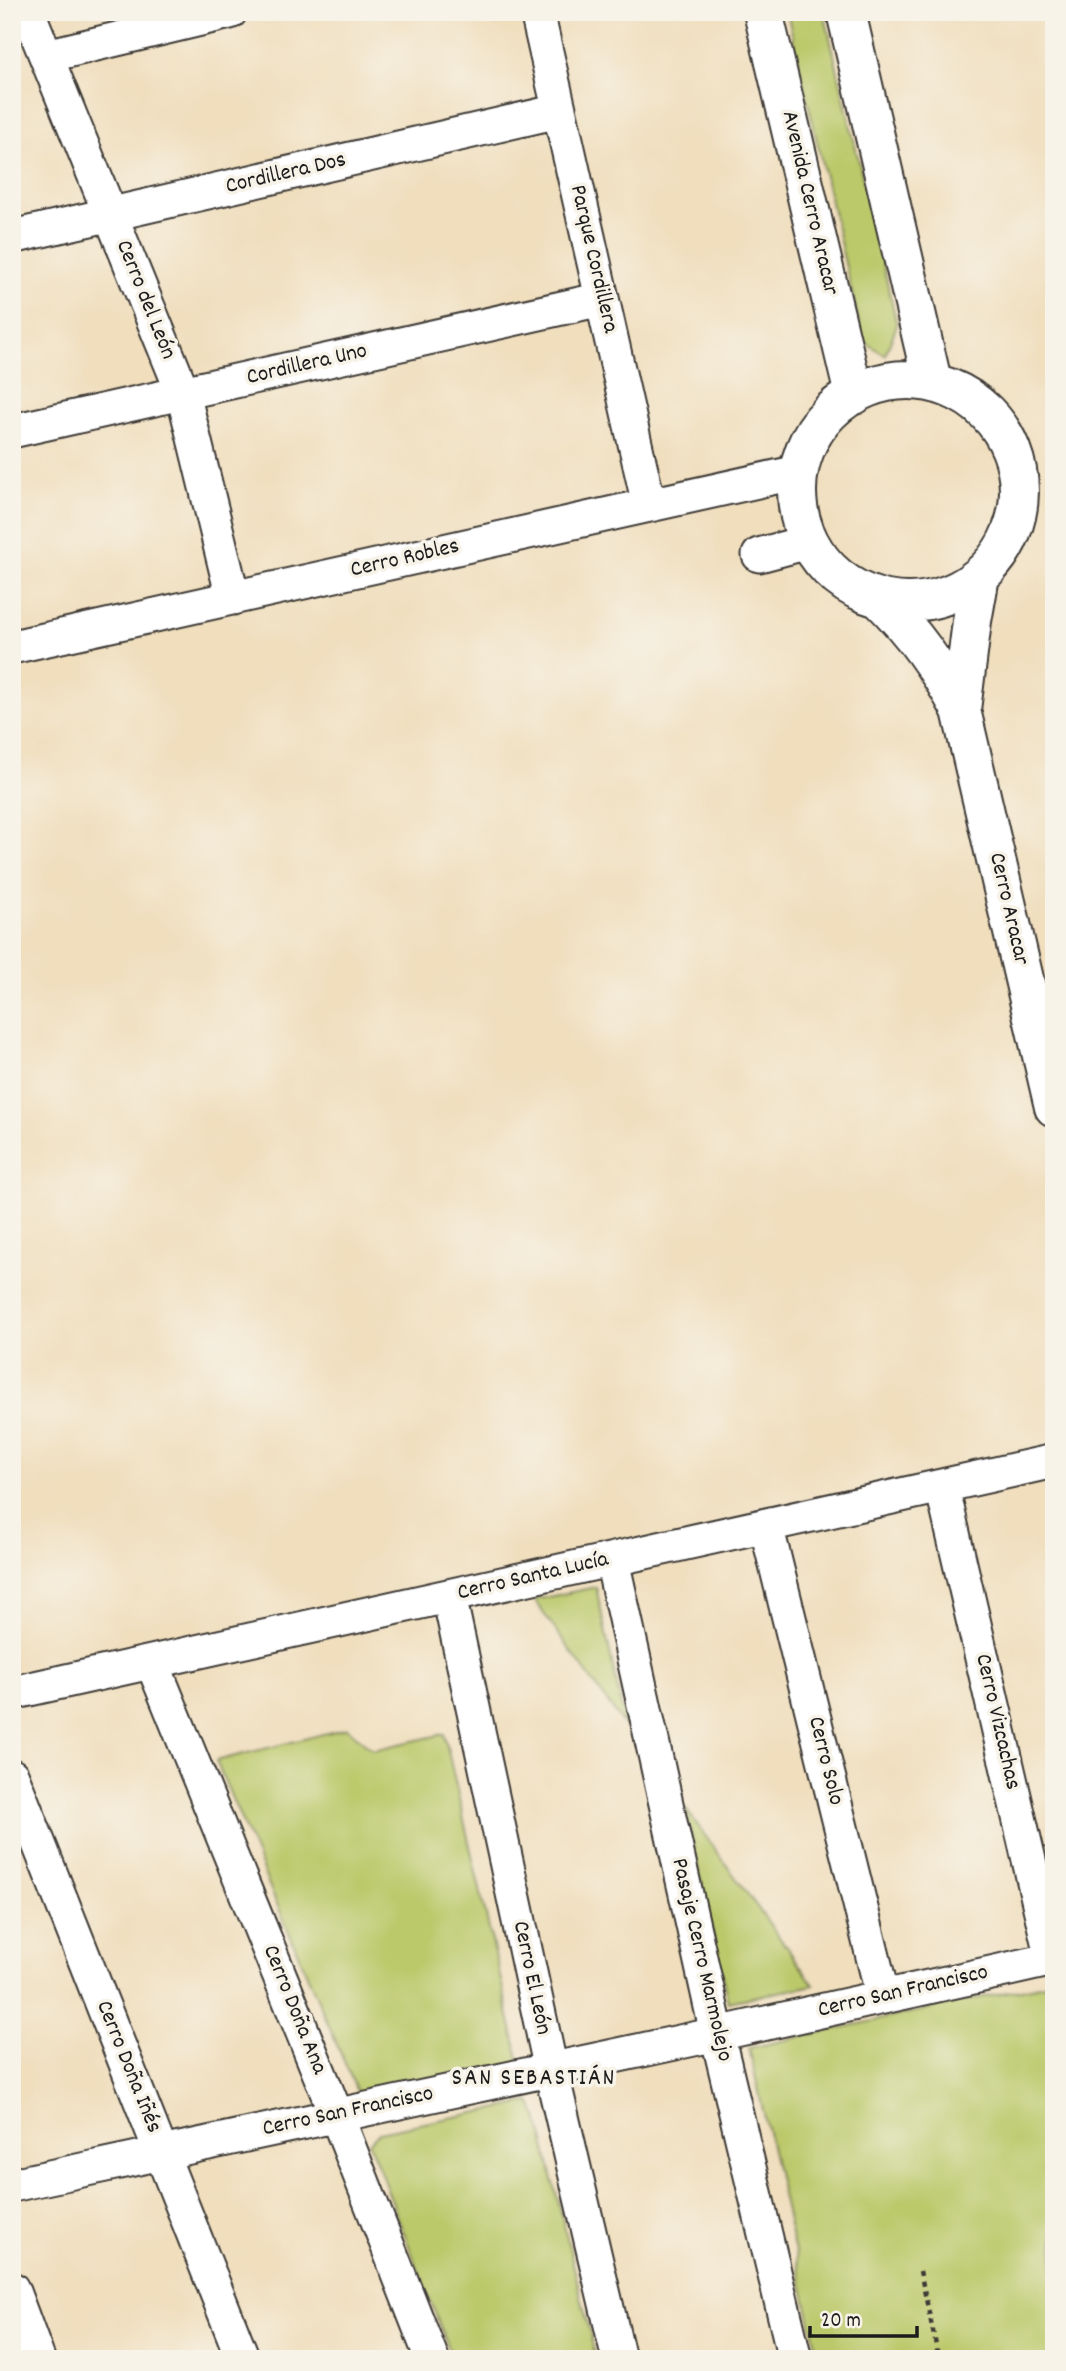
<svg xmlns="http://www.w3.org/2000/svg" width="1066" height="2371" font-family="Dekko,sans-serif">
  <rect width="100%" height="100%" fill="#f7f3e8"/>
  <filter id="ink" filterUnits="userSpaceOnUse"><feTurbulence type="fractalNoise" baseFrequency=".0143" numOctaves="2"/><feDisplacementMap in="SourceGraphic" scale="14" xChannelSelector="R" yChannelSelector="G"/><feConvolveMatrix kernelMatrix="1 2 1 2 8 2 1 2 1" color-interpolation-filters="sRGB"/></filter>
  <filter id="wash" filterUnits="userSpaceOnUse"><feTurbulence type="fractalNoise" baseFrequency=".00686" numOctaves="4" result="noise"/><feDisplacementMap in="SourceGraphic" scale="28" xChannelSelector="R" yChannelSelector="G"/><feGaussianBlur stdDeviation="1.57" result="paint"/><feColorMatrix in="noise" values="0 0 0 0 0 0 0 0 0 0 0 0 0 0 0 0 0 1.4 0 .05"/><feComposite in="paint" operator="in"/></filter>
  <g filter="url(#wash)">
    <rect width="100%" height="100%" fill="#f0debd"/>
    <path fill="#bbc96b" stroke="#6c7244" stroke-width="2" d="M787,12h37l73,313 -12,30 -22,-14z
      M596,1587l30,141 -92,-128z
      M347,1728l26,22 71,-16 76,329 -162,31 -142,-333z
      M685,1808l129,177 -86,17z
      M1049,1983l5,20v356h-235l-70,-311z
      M530,2102l8,15 58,242h-143l-84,-216 10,-11z"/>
  </g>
  <g filter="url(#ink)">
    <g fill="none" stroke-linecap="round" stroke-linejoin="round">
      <g stroke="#3c3934" stroke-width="37">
        <path id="minor" d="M28,12l155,381 50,205
          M537,12l112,493
          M46,56l184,-44
          M12,237l547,-126
          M12,431l590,-132
          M759,555l49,-13
          M12,647l786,-175
          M942,1486l110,473
          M766,1525l117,472
          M612,1560l105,474 78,325
          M449,1596l102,474 68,289
          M152,1662l184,452 96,245
          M12,1693l1042,-232
          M12,1776l231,583
          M12,2185l705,-151 337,-75
          M12,2289l26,70"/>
      </g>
      <g stroke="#3c3934" stroke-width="42">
        <path id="tertiary" d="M763,12l91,383
          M846,12l86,369
          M797 491a111 111 0 1 1 222 0a111 111 0 1 1-222 0Z
          M879,598c35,35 59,69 82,112l93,397
          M961,710l11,-89 8,-45"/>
      </g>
      <path stroke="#3c3934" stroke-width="4.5" stroke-dasharray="5 5" stroke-linecap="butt" d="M920,2271l19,88"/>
      <use href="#minor" stroke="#fff" stroke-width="33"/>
      <use href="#tertiary" stroke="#fff" stroke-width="38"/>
    </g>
  </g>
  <g text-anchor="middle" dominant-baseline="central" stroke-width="7" stroke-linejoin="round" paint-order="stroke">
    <g font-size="23" fill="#1c1c1c" stroke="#f7f3e8">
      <text transform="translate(286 174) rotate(-13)">Cordillera Dos</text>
      <text transform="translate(809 203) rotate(77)">Avenida Cerro Aracar</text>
      <text transform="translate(593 259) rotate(77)">Parque Cordillera</text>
      <text transform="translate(145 300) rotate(68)">Cerro del León</text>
      <text transform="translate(307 365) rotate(-13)">Cordillera Uno</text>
      <text transform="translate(405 559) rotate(-13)">Cerro Robles</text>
      <text transform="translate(1008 909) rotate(77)">Cerro Aracar</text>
      <text transform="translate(533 1577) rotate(-13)">Cerro Santa Lucía</text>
      <text transform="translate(997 1722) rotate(77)">Cerro Vizcachas</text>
      <text transform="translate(825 1761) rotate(76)">Cerro Solo</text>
      <text transform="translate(701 1960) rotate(77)">Pasaje Cerro Marmolejo</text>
      <text transform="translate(531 1978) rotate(78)">Cerro El León</text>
      <text transform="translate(903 1992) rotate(-13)">Cerro San Francisco</text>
      <text transform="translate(294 2010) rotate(68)">Cerro Doña Ana</text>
      <text transform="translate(128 2067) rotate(68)">Cerro Doña Iñés</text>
      <text transform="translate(348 2112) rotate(-12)">Cerro San Francisco</text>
    </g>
    <g font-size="24" letter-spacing="2" fill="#1c1c1c" stroke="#f7f3e8">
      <text x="534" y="2079">SAN SEBASTIÁN</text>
    </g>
  </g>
  <rect width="1066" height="2371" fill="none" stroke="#f7f3e8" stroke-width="42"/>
  <path d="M810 2326v10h107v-10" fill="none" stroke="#1c1c1c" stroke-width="3.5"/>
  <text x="821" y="2326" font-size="21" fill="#1c1c1c" stroke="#f7f3e8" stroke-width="5" paint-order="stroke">20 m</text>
</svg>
